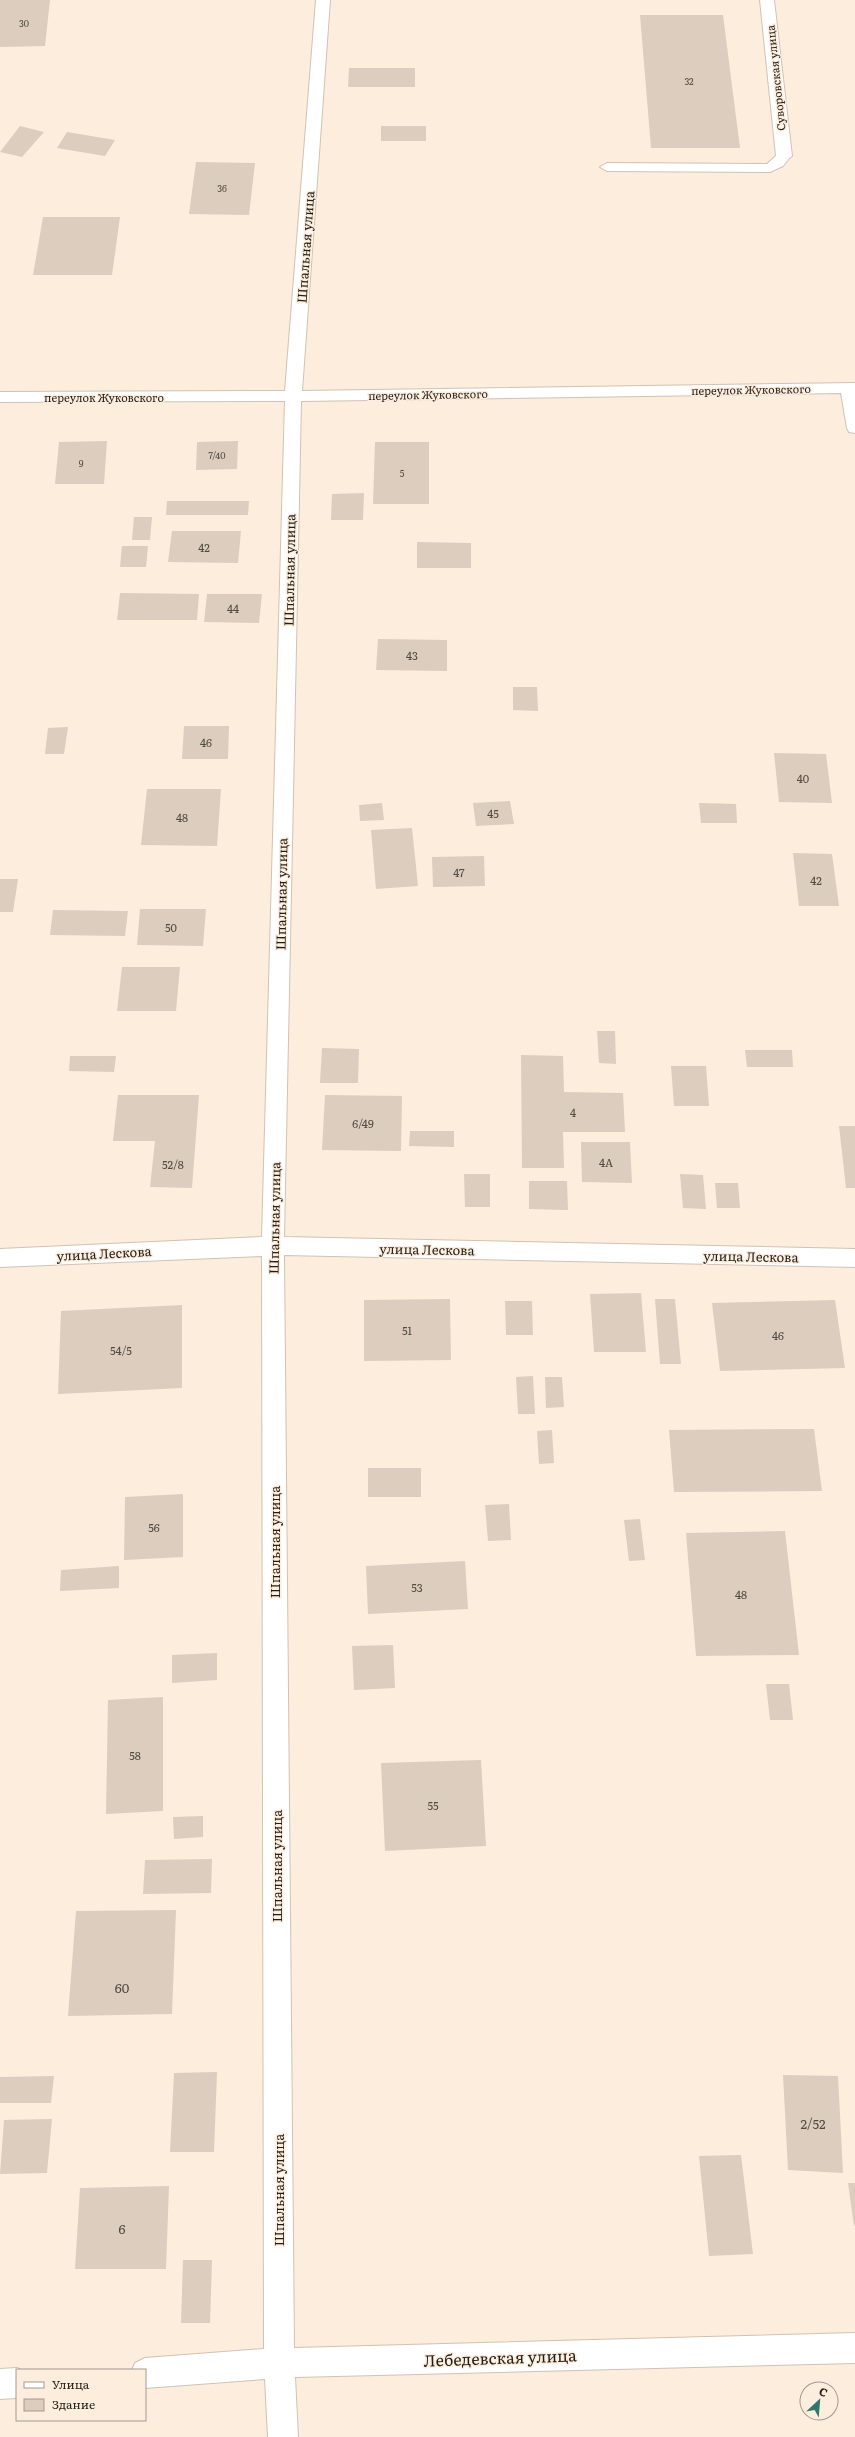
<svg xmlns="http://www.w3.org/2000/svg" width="855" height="2437" font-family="Literata,serif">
  <rect width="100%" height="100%" fill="#fceddd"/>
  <path fill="#dccdbe" d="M0,0h50l-5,46 -45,1z
    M640,15h83l17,133h-89z
    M349,68h66v19h-67z
    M20,126l24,6 -22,25 -22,-5z
    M381,126h45v15h-45z
    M67,132l48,8 -10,16 -48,-8z
    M196,162l59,1 -6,52 -60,-1z
    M43,217h77l-8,58h-79z
    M107,441l-3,43h-49l4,-42z
    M238,441l-1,28 -41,1 1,-28z
    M375,442h54v62h-56z
    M364,493l-1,27h-32l1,-26z
    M167,501h82l-1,14h-82z
    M134,517h18l-2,23h-18z
    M172,531h69l-3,32 -70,-1z
    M417,542l54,1v25h-54z
    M122,546h26l-2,21h-26z
    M120,593l79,1 -2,26h-80z
    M207,594h55l-3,29 -55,-1z
    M378,639l69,1v31l-71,-1z
    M513,687h24l1,24 -25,-1z
    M184,726h45l-1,33h-46z
    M68,727l-4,27h-19l3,-26z
    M774,753l52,1 6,49 -53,-1z
    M147,789h74l-4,57 -76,-1z
    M510,801l4,23 -38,2 -3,-23z
    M382,803l2,17 -24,1 -1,-16z
    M699,803l37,1 1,19h-36z
    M412,828l6,58 -42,3 -5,-59z
    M793,853l39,1 7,52h-40z
    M484,856l1,30 -52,1 -1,-30z
    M0,879h18l-5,33h-13z
    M140,909h66l-3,37 -66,-1z
    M53,910l75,1 -3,25 -75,-1z
    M122,967h58l-4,44h-59z
    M597,1031h18l1,33 -17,-1z
    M322,1048l37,1 -1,34h-38z
    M745,1050h47l1,17h-46z
    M521,1055l42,1 1,36 59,1 2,39h-62l1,36h-42z
    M70,1056h46l-2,16 -45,-1z
    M671,1066h35l3,40h-35z
    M118,1095h81l-7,93 -42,-1 5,-46h-42z
    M325,1095l77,1 -1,55 -79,-1z
    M839,1126h16v62h-9z
    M410,1131h44v16l-45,-1z
    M581,1142h49l2,41 -50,-1z
    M464,1174h26v33h-25z
    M680,1174l23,1 3,34 -23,-1z
    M529,1181h38l1,29 -39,-1z
    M715,1183h23l2,25h-23z
    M641,1293l5,59h-52l-4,-58z
    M450,1299l1,61 -87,1v-61z
    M655,1299h20l6,65h-21z
    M835,1300l10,68 -125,3 -8,-68z
    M505,1301h27l1,34h-27z
    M182,1305v83l-124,6 3,-83z
    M533,1376l2,38h-17l-2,-37z
    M545,1377h17l2,30 -18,1z
    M814,1429l8,62 -148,1 -5,-62z
    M552,1430l2,33 -15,1 -2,-33z
    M368,1468h53v29h-53z
    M183,1494v63l-59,3 1,-63z
    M509,1504l2,36 -23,1 -3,-36z
    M640,1519l5,41 -16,1 -5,-41z
    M785,1531l14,124 -103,1 -10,-123z
    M465,1561l3,48 -100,5 -2,-48z
    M119,1566v22l-59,3 1,-21z
    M393,1645l2,43 -41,2 -2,-44z
    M217,1653v27l-45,3v-28z
    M766,1684h23l4,36h-23z
    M163,1697v114l-57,3 2,-114z
    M481,1760l5,86 -101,5 -4,-88z
    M203,1816v21l-29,2 -1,-22z
    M212,1859l-1,34 -68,1 2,-34z
    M176,1910l-4,104 -104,2 8,-105z
    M217,2072l-3,80h-44l4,-79z
    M783,2075l55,1 5,97 -55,-3z
    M54,2076l-3,27h-51v-26z
    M52,2119l-5,54 -47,1 4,-54z
    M741,2155l12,99 -44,2 -10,-100z
    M848,2183h7v43h-1z
    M169,2186l-3,83h-91l5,-81z
    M183,2260h29l-2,63h-29z"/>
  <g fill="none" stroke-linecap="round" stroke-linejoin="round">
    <g stroke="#d1c2b3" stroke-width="2">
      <path id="lane" d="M784,152l7,4 -8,10 -13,6 -163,-1 -7,-4 7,-4 160,1 12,-11z"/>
    </g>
    <g stroke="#d1c2b3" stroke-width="2">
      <path id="street" d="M316,0h14l-28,391 553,-8v50l-6,-1 -2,-4 -6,-35 -540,8 -17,836 571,12v18l-571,-12 10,1093 561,-15v30l-560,14 3,60h-30l-3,-58 -120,9v-18h-13l3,-7 10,-5 119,-9 -2,-1093 -262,11v-18l262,-12 23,-836 -285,1v-10l285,-1z
        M760,0h14l18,156 -8,5 -8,-5z
        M17,2368l4,2h-4v28l-17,1v-30z"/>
    </g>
    <use href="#lane" fill="#fff" fill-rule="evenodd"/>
    <use href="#street" fill="#fff" fill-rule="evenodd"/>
  </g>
  <g text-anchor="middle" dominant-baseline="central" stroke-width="3" stroke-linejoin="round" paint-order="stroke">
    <g font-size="9" fill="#514a42">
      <text x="24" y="23">30</text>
      <text x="689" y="81">32</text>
      <text x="222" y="188">36</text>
      <text x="217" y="455">7/40</text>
      <text x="81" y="463">9</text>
      <text x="402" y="473">5</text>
    </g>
    <g font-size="11" fill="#231e18" stroke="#fceddd">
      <text transform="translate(775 78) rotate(-96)">Суворовская улица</text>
      <text transform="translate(751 389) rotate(-1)">переулок Жуковского</text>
      <text transform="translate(428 394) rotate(-1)">переулок Жуковского</text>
      <text x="104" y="397">переулок Жуковского</text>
    </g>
    <g font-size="11" fill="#514a42">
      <text x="204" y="547">42</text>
      <text x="233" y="608">44</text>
      <text x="412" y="655">43</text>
      <text x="206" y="742">46</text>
      <text x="803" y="778">40</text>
      <text x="493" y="813">45</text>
      <text x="182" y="817">48</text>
      <text x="459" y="872">47</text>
      <text x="816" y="880">42</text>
      <text x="171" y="927">50</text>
      <text x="573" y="1112">4</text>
      <text x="363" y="1123">6/49</text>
      <text x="606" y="1162">4А</text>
      <text x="173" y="1164">52/8</text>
      <text x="407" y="1330">51</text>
      <text x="778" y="1335">46</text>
      <text x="121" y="1350">54/5</text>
      <text x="154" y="1527">56</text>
      <text x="417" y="1587">53</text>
      <text x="741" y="1594">48</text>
      <text x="135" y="1755">58</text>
      <text x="433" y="1805">55</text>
    </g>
    <g font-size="13" fill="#231e18" stroke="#fceddd">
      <text transform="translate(305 247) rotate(-86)">Шпальная улица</text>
      <text transform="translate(289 570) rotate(-89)">Шпальная улица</text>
      <text transform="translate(281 894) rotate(-89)">Шпальная улица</text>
      <text transform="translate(274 1218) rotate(-89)">Шпальная улица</text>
      <text transform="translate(427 1249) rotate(1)">улица Лескова</text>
      <text transform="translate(104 1253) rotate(-3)">улица Лескова</text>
      <text transform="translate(751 1256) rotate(1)">улица Лескова</text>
      <text transform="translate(274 1542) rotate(-90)">Шпальная улица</text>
      <text transform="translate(276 1866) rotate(-90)">Шпальная улица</text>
      <text transform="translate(278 2190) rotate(-90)">Шпальная улица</text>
    </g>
    <g font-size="13" fill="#514a42">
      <text x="122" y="1987">60</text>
      <text x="813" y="2123">2/52</text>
      <text x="122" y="2228">6</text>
    </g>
    <g font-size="16" fill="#231e18" stroke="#fceddd">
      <text transform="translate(500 2357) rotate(-2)">Лебедевская улица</text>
    </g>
  </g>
  <rect x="16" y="2369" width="130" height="52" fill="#fceddd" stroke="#a59a8e"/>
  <rect x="24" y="2382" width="20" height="6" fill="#ffffff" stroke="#a59a8e"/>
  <text x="52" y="2389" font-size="12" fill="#231e18">Улица</text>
  <rect x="24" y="2399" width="20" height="12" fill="#dccdbe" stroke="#a59a8e"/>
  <text x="52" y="2409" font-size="12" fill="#231e18">Здание</text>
  <g transform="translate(819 2401) rotate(26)"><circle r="19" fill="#fceddd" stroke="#a59a8e"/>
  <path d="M0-3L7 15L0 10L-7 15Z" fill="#31776c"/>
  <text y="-6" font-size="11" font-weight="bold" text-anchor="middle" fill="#231e18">С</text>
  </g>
</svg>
